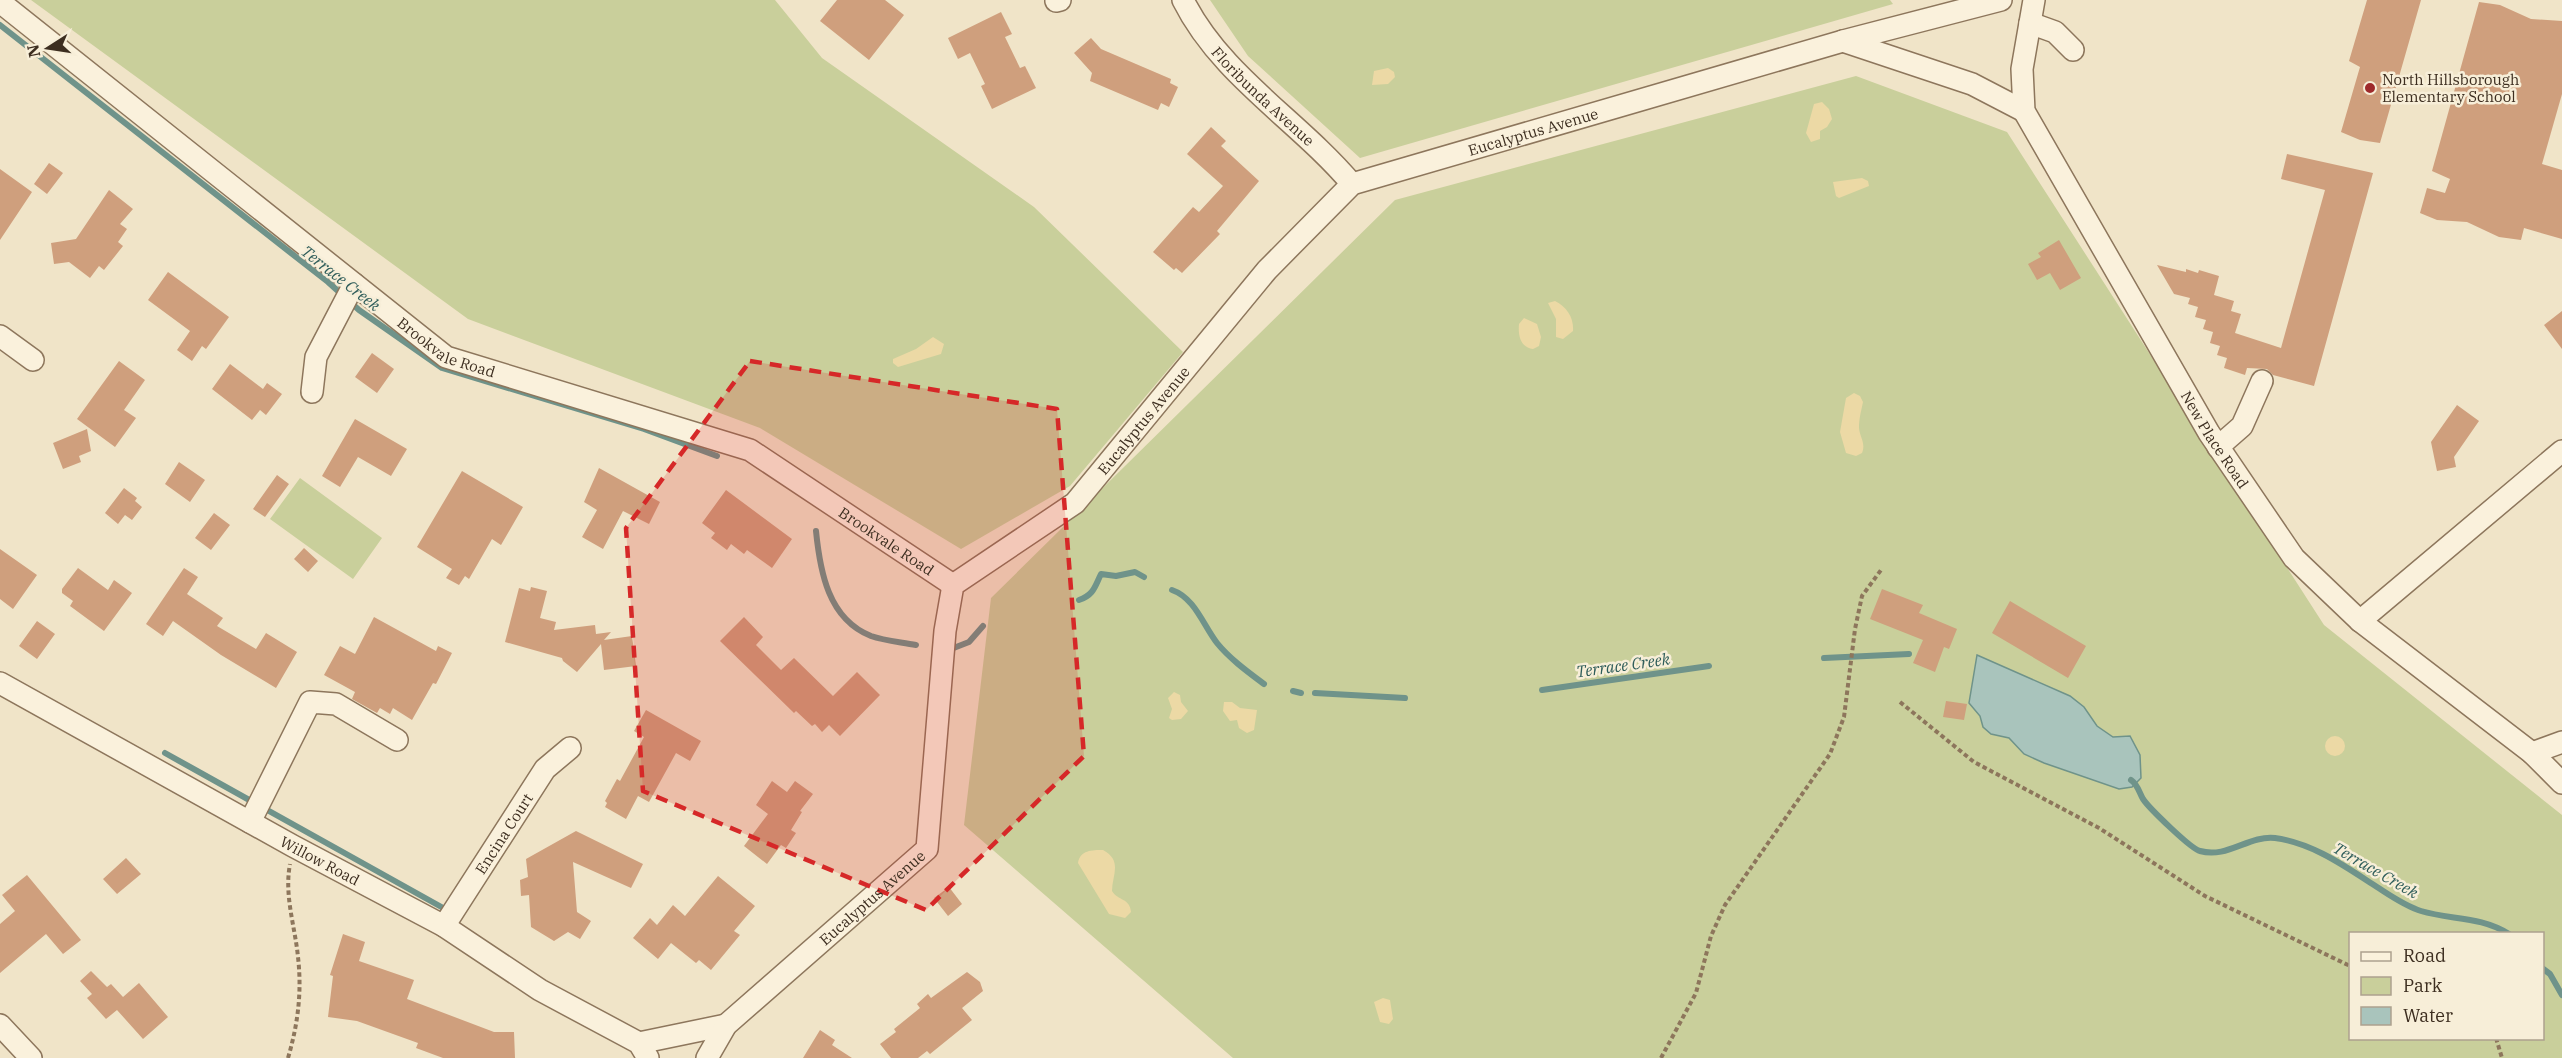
<svg xmlns="http://www.w3.org/2000/svg" width="2562" height="1058" font-family="'IBM Plex Serif',serif">
  <rect width="100%" height="100%" fill="#f0e4c8"/>
  <path fill="#c9cf9b" fill-rule="evenodd" d="M31,0h744l47,58 212,149 149,145 -113,134 -109,63 -201,-121 -292,-109z
    M1210,0h680l3,4 -533,154 -112,-102z
    M1856,76l151,56 317,493 238,190v243h-1329l-269,-233 27,-227 404,-398zM2350,934h192v104h-192z
    M300,478l82,60 -29,41 -83,-60z"/>
  <path fill="#ecd9a5" d="M1388,68l6,4 1,5 -7,7 -16,1 2,-14z
    M1822,102l7,7 3,10 -5,8 -7,4v8l-9,3 -5,-9 8,-29z
    M1862,178l6,3 1,5 -30,12 -3,-2 -3,-14z
    M1555,301c12,6 19,17 18,30l-10,8 -7,-2v-18l-8,-16z
    M1524,318l13,6 4,13 -2,9 -6,3c-13,-2 -15,-14 -14,-25z
    M933,337l11,7 -3,10 -43,13 -5,-4v-4l23,-10z
    M1854,393l6,3 3,6c-2,10 -4,16 -4,26 1,10 7,15 3,25l-6,3 -10,-3 -6,-21 6,-34z
    M1174,692l6,3 1,7 7,9 -7,8 -9,1 -3,-2 3,-9 -4,-11z
    M1224,702h8l8,6 17,2 -3,20 -7,3 -8,-5 -2,-8 -7,1 -7,-10z
    M2325 746a10 10 0 1 1 20 0a10 10 0 1 1-20 0Z
    M1103,850c20,11 9,25 9,41 6,10 18,7 19,21l-6,6 -16,-4 -31,-51c2,-13 14,-13 25,-13z
    M1383,998l7,2 3,19 -4,5 -9,-2 -6,-20z"/>
  <path fill="#a9c4bc" stroke="#6f938a" stroke-width="1.5" d="M1977,655l93,41 14,11 13,19 16,11 17,-1 10,19 1,23 -9,9 -13,2 -75,-26 -20,-9 -15,-16 -18,-4 -8,-7 -3,-11 -11,-13z"/>
  <g fill="none" stroke-linecap="round" stroke-linejoin="round">
    <path stroke="#6f938a" stroke-width="6" d="M0,25l328,257 31,28 83,58 202,61 73,27
      M816,531c4,40 12,88 55,105 14,5 30,6 45,9
      M1172,590c23,8 31,35 45,53 13,16 31,29 47,41
      M1079,600c15,-5 16,-14 22,-26l15,2 19,-4 9,5
      M951,649l18,-7 14,-16
      M1824,658l85,-4
      M1542,690l167,-24
      M1293,691l8,2
      M1315,693l90,5
      M165,753l280,156
      M2131,780c7,5 8,12 12,19 6,9 48,50 57,52 27,8 49,-16 75,-13 38,5 71,29 102,49 14,9 28,19 44,24 30,9 59,5 88,23
      M2542,968l8,6 12,21"/>
  </g>
  <path fill="#cf9f7d" d="M837,0h48l19,15 -35,45 -49,-39z
    M2367,0h54l-41,143 -20,-3 -19,-8 19,-65 -11,-6z
    M2479,2l21,3 31,14 31,2v73l-20,70 20,6v69l-38,-11 -3,12 -22,-3 -32,-15 -30,-2 -17,-7 7,-25 18,5 5,-14 -18,-8z
    M1001,12l11,22 -7,3 15,31 5,-2 11,22 -44,21 -11,-23 4,-2 -15,-31 -12,6 -10,-21z
    M1091,38l10,11 70,30 -1,4 8,4 -9,20 -8,-4 -3,7 -68,-29 2,-8 -18,-20z
    M1211,127l15,14 -5,5 38,35 -42,50 3,3 -38,39 -6,-5 -2,2 -21,-18 40,-45 6,5 24,-26 -36,-32z
    M2287,154l86,19 -59,213 -41,-11 -6,-6 -20,-1 -2,7 -21,-7 3,-10 -10,-3 3,-9 -10,-3 3,-11 -10,-3 3,-9 -11,-3 3,-10 -10,-3 2,-6 -16,-4 -17,-29 29,7v-3l12,4 1,-3 20,6 -5,19 20,6 -3,10 10,3 -6,19 46,15 44,-158 -44,-11z
    M49,163l14,10 -16,21 -13,-10z
    M0,169l32,23 -32,48z
    M109,190l24,19 -13,15 7,5 -9,13 5,4 -19,24 -5,-4 -9,12 -21,-16 -15,2 -3,-21 25,-4z
    M2059,240l22,38 -21,12 -10,-17 -13,7 -9,-16 13,-7 -3,-4z
    M168,272l61,45 -23,32 -4,-3 -10,15 -15,-11 13,-19 -42,-31z
    M2562,311v38l-18,-24z
    M372,353l22,16 -17,24 -22,-16z
    M119,361l26,19 -21,30 12,8 -21,29 -38,-28z
    M230,364l33,25 4,-6 15,11 -16,21 -6,-5 -8,10 -40,-31z
    M2457,405l22,16 -25,36 2,10 -19,4 -6,-29z
    M355,419l52,30 -16,27 -33,-19 -18,30 -18,-11z
    M87,429l4,22 -12,5 2,6 -18,7 -10,-26z
    M179,462l26,18 -15,22 -25,-18z
    M599,468l61,34 -11,22 -26,-13 -20,38 -21,-12 15,-27 -13,-8z
    M462,471l61,36 -22,38 -9,-6 -23,40 -4,-3 -6,9 -13,-7 6,-9 -35,-22z
    M277,475l12,9 -24,33 -12,-8z
    M124,488l13,10 -2,3 7,6 -10,13 -7,-5 -7,9 -13,-11z
    M726,490l66,49 -20,29 -25,-18 -3,4 -13,-10 -4,6 -16,-12 4,-5 -13,-10z
    M214,513l16,12 -19,25 -16,-12z
    M304,548l14,13 -10,11 -14,-13z
    M0,549l37,26 -24,34 -13,-10z
    M78,568l30,22 6,-10 18,13 -28,38 -34,-25 3,-5 -11,-8v-4z
    M184,568l14,9 -11,17 36,24 -6,8 39,23 10,-16 31,19 -21,36 -55,-33 -48,-34 -10,15 -17,-12z
    M531,587l16,4 -7,27 16,4 -2,8 41,-5 1,9 15,-2 -7,8 28,-4 4,30 -32,4 -3,-26 -24,28 -14,-11 -1,-3 -57,-16 14,-54 11,3z
    M1882,589l41,16 -4,8 38,16 -8,20 -5,-2 -9,25 -22,-9 10,-23 -53,-21z
    M2010,601l76,45 -18,32 -76,-45z
    M374,617l62,34 2,-5 14,7 -16,31 -3,-1 -21,37 -19,-12 -3,6 -10,-6 -3,5 -25,-14 3,-7 -31,-17 16,-29 15,8z
    M744,617l19,20 -7,8 25,25 13,-12 39,38 24,-24 23,23 -40,41 -11,-11 -7,7 -7,-8 -3,2 -16,-15 -2,2 -74,-72z
    M37,621l18,13 -18,25 -18,-13z
    M1946,701l21,3 -3,16 -21,-3z
    M646,710l55,31 -11,20 -14,-8 -27,49 -11,-6 -12,23 -21,-12 2,-4 -2,-2 12,-22 3,2 24,-44 -10,-6z
    M772,781l15,11 8,-11 18,13 -13,17 2,1 -11,18 5,3 -10,15 -5,-3 -14,19 -23,-18 24,-32 -12,-9z
    M576,831l67,33 -12,24 -58,-26 4,50 14,9 -11,18 -12,-7 -14,9 -23,-14 -2,-32 -8,1 -1,-16 8,-3 -2,-18z
    M126,858l15,16 -24,20 -14,-15z
    M27,875l54,65 -18,14 -17,-20 -46,39v-49l15,-13 -13,-16z
    M718,876l37,30 -21,25 6,4 -29,35 -12,-10 -3,3 -25,-20 -13,16 -25,-21 17,-20 7,7 16,-20 12,11z
    M949,887l13,17 -14,12 -14,-18z
    M343,934l22,8 -6,19 55,19 -7,19 87,33h20l1,26h-72l-27,-10 2,-5 -61,-22 -29,-4 5,-41 -3,-1z
    M91,971l16,16 4,-3 12,13 16,-14 29,34 -25,22 -26,-29 -11,9 -19,-21 5,-4 -12,-13z
    M967,972l13,10 3,9 -21,17 10,12 -42,34 -3,-3 -9,7h-27l-11,-14 16,-12 -2,-3 26,-21 -3,-4 11,-10 3,4z
    M820,1030l15,10 -3,5 20,13h-49z"/>
  <g fill="none" stroke-linecap="round" stroke-linejoin="round">
    <g stroke="#8d765c" stroke-width="24">
      <g id="minor">
        <path id="s1" d="M1183,0c38,76 115,120 169,184"/>
        <path id="s2" d="M2034,0l-12,69 2,42 185,322 85,125 66,63 172,132 30,30"/>
        <path d="M1056,1l4,-1"/>
        <path id="s3" d="M0,2l446,355 304,93 203,135"/>
        <path d="M2030,23l25,9 18,18"/>
        <path d="M1843,41l129,43 52,27"/>
        <path d="M0,336l33,24"/>
        <path d="M312,392l4,-35 38,-73"/>
        <path d="M2218,447l24,-21 20,-45"/>
        <path d="M2360,621l202,-170"/>
        <path id="s4" d="M0,683l293,163 151,80 96,64 99,53 9,15"/>
        <path d="M2532,753l30,-11"/>
        <path d="M250,822l60,-120 26,2 61,36"/>
        <path id="s5" d="M444,926l101,-157 25,-21"/>
        <path d="M0,1025l31,33"/>
        <path d="M639,1043l87,-18"/>
        <path id="s6" d="M707,1058l19,-33 201,-176 18,-218 8,-46 122,-82 192,-233 85,-86 491,-143 158,-41"/>
      </g>
    </g>
    <path stroke="#8d765c" stroke-width="4" stroke-dasharray="4.5 3" stroke-linecap="butt" d="M1900,702l74,60 125,66 106,68 145,70
      M2496,1038l6,20
      M288,1058c10,-34 14,-66 10,-101 -3,-31 -14,-61 -8,-93
      M1661,1058l35,-65 15,-57 14,-31 105,-151 14,-37 11,-88 7,-33 19,-26"/>
    <use href="#minor" stroke="#faf1dc" stroke-width="21"/>
  </g>
  <path fill="#d62828" fill-opacity="0.2" stroke="#d62828" stroke-width="4.5" stroke-dasharray="12 8" stroke-linejoin="round" d="M750,361l307,48 27,347 -158,154 -283,-119 -17,-263z"/>
  <circle fill="#9e2a2b" stroke="#f7eed8" stroke-width="2" cx="2370" cy="88" r="6"/>
  <g text-anchor="middle" dominant-baseline="central" stroke-width="5" stroke-linejoin="round" paint-order="stroke">
    <g font-size="15" fill="#3d2e20" stroke="#f7eed8" text-anchor="start">
      <text x="2382" y="79">North Hillsborough<tspan x="2382" dy="17">Elementary School</tspan></text>
    </g>
    <g font-size="15" fill="#3d2e20" stroke="#f7eed8">
      <text stroke="none"><textPath href="#s1" startOffset="126">Floribunda Avenue</textPath></text>
      <text stroke="none"><textPath href="#s6" startOffset="1329">Eucalyptus Avenue</textPath></text>
      <text stroke="none"><textPath href="#s3" startOffset="566">Brookvale Road</textPath></text>
      <text stroke="none"><textPath href="#s6" startOffset="825">Eucalyptus Avenue</textPath></text>
      <text stroke="none"><textPath href="#s2" startOffset="492">New Place Road</textPath></text>
      <text stroke="none"><textPath href="#s3" startOffset="1052">Brookvale Road</textPath></text>
      <text stroke="none"><textPath href="#s5" startOffset="110">Encina Court</textPath></text>
      <text stroke="none"><textPath href="#s4" startOffset="366">Willow Road</textPath></text>
      <text stroke="none"><textPath href="#s6" startOffset="232">Eucalyptus Avenue</textPath></text>
    </g>
    <g font-size="16" font-style="italic" fill="#2f5d5a" stroke="#f7eed8">
      <text transform="translate(341 278) rotate(38)">Terrace Creek</text>
      <text transform="translate(1623 665) rotate(-8)">Terrace Creek</text>
      <text transform="translate(2376 870) rotate(30)">Terrace Creek</text>
    </g>
  </g>
  <rect x="2349" y="932" width="195" height="108" fill="#f7eed8" stroke="#ada18e" stroke-width="1.5"/>
  <rect x="2361" y="952" width="30" height="9" fill="#faf1dc" stroke="#ada18e" stroke-width="1.5"/>
  <text x="2403" y="962" font-size="18" fill="#3d2e20">Road</text>
  <rect x="2361" y="977" width="30" height="18" fill="#c9cf9b" stroke="#ada18e" stroke-width="1.5"/>
  <text x="2403" y="992" font-size="18" fill="#3d2e20">Park</text>
  <rect x="2361" y="1007" width="30" height="18" fill="#a9c4bc" stroke="#ada18e" stroke-width="1.5"/>
  <text x="2403" y="1022" font-size="18" fill="#3d2e20">Water</text>
  <g transform="translate(48 48) rotate(258)" stroke="#f7eed8" stroke-width="4.5" paint-order="stroke">
  <path d="M0-4.5L10 22L0 15L-10 22Z" fill="#3d2e20"/>
  <text y="-9" font-size="16" font-weight="bold" text-anchor="middle" fill="#3d2e20">N</text>
  </g>
</svg>
